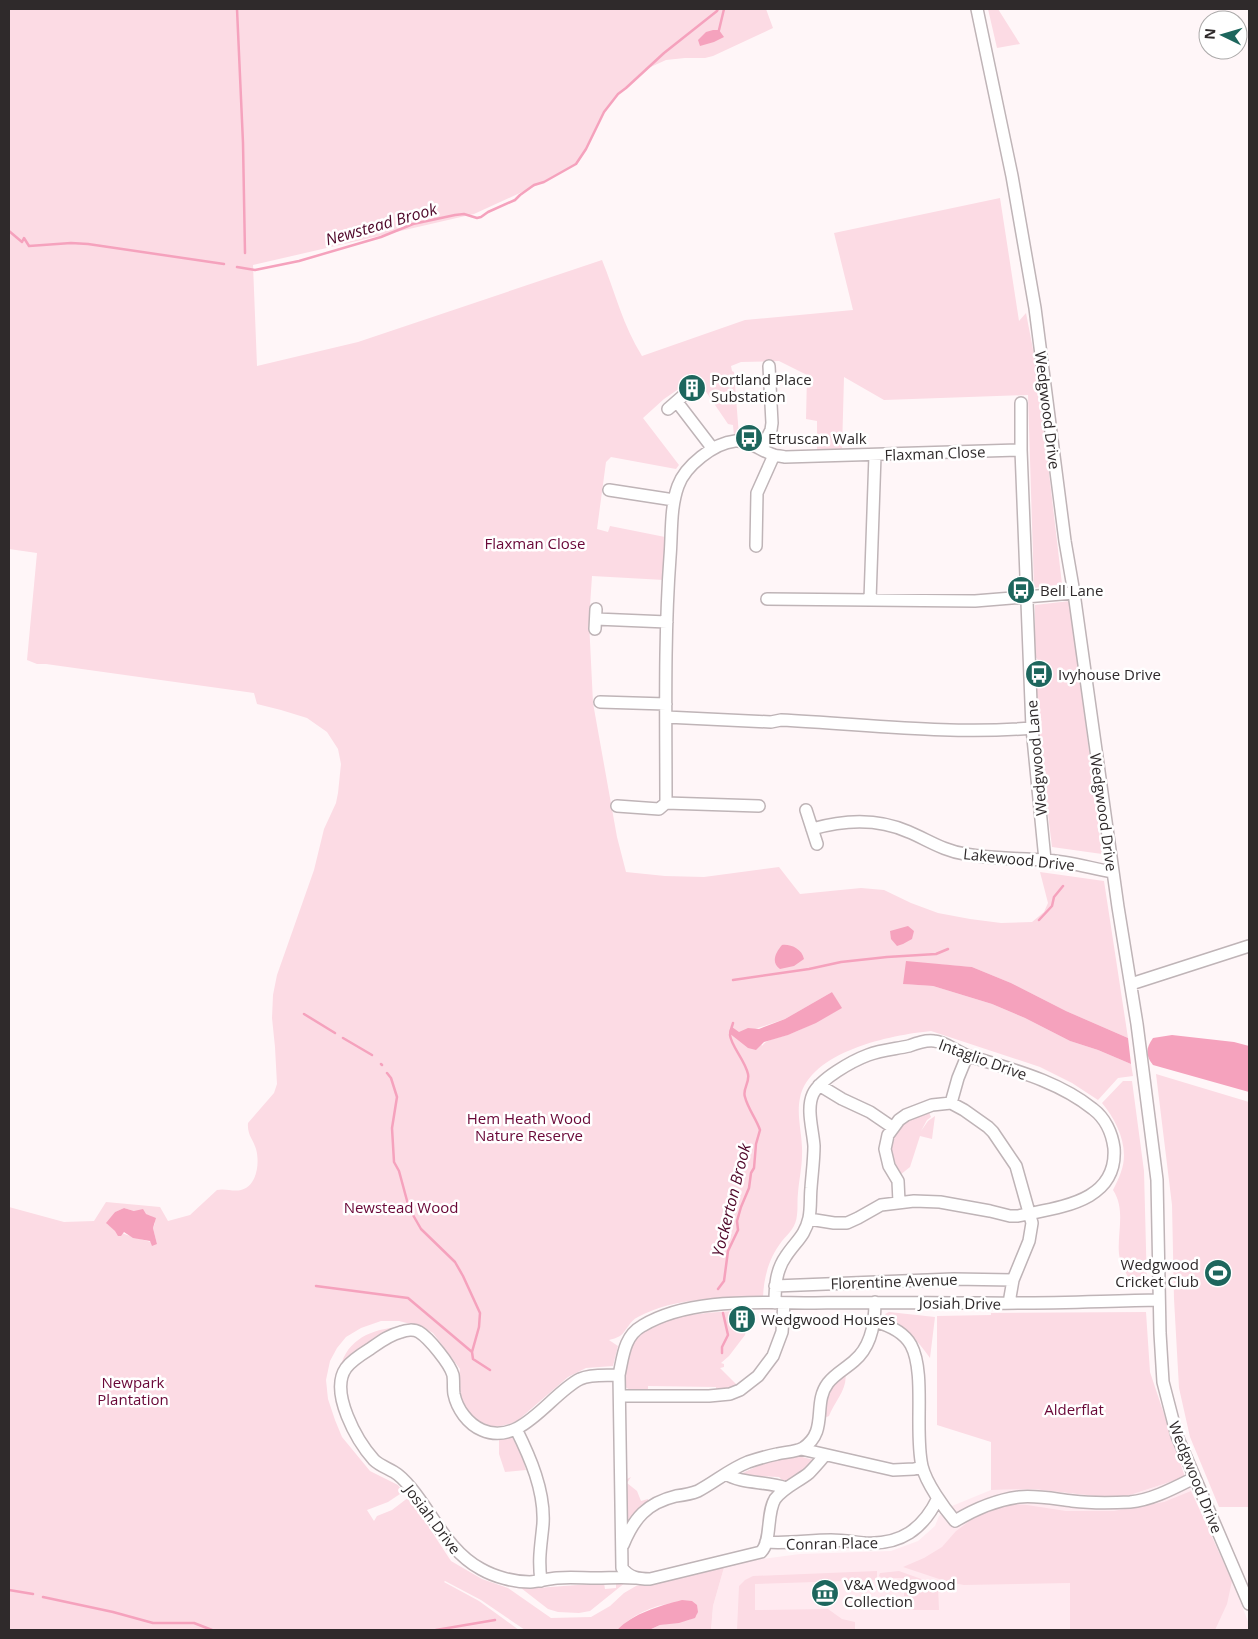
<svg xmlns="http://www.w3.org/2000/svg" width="1258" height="1639" font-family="'Open Sans',sans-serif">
  <rect width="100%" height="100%" fill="#fff6f8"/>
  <path fill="#ffeaf0" d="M1185,1477l47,104 17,43v6h-538l2,-24 12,-42 75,-10 91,-3 27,-10 17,-15 4,-10 13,-10 39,-16 42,-1 71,8 26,-2z"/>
  <path fill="#fcdbe4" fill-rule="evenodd" d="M9,9h757l7,19 -60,28 -8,2h-20l-19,2 -22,10 -18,18 -8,6 -9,10 -11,18 -12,27 -10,15 -32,18 -70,32 -221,51 4,101 101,-24 244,-82c13,32 21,66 40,96l103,-36 108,-10 -19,-77 166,-35 19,123 7,-8 11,57 25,214 -28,4 -6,-193 -144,5 -40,-23 -2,73 -25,1v-30l-11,-2 1,-44 -28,-14 -38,1 -10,4 1,5 2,1 5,64h-5l-1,-11 -5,-1 -32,-47 -32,22 -21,19 36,47 -3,4 -65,-12 -5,5 -9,67 11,3 2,-6 55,11 -1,43 -72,-4 -3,45 4,82 24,134 9,35 39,4 39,1 75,-10 21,27 61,-6 23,2 27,13 27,10 32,6 31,4 31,-1 12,-10 4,-9 -8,-31 64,9 24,157 -62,-27 -55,-28 -39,-16 -38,-3 -30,20 29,2 59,18 33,14 45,23 28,9 33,14 2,12 -15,2 -20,22 -26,-17 -32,-16 -109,-36c-40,4 -121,20 -131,67 -4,18 3,38 2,57 0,12 -3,25 -4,38 -1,7 0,15 -1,22 -1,12 -8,18 -15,26 -13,17 -18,35 -19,56 -42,1 -88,0 -125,20 -9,4 -11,14 -18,19 -3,2 -8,3 -11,4l9,6 -5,20 -27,2 -18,9 -51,44c-12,6 -33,9 -44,-1 -13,-11 -15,-37 -13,-51l-27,-36 -11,-6 -23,-6h-18l-20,7 -15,9 -9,11 -7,13 -4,19 2,19 7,21 7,17 28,34 28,14 5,7 -15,10 -21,8 7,11 3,-5 15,-6 17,-13 42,64 31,18 26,9 43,30 40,-1 19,-11 14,-13 12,-7 89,-22 -12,42 -2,24h-62l11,-5 29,-5 8,-5v-10c-7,-1 -16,-3 -24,-2 -20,2 -42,13 -56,27h-92l-44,-30 -36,-19 -1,1 35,19 40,29h-510v-423l55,15 30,-1 12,-19 54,5 8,14 22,-6 27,-25c8,-2 16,2 24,0 16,-4 19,-27 15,-41 -3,-10 -9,-14 -8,-26l26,-30 3,-9 -2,-37 -3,-29 1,-23 4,-20 37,-105 10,-41 12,-26 2,-10 3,-29 -3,-15 -11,-17 -20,-14 -26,-8 -24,-6 -3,-11 -208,-29h-9l-10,-4 10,-107 -28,-4zM832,992l9,16c-17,10 -35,20 -54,27 -8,3 -21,4 -25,11l-7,-17 30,-10zM124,1208l27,8 4,7 -2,5 4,16c-17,-6 -36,-8 -50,-20l8,-12z
    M988,9h10l22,35 -23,4z
    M1070,601l32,253 -50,-7 -15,-124 -1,-32 4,-10v-18l-5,-7v-51z
    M1156,1074l93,28v405h-30l-29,-70 -11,-49 -5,-89 -2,-94z
    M1123,1081h9l12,90 3,116 -14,-1c-5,-10 -13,-21 -14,-32 -2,-22 7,-44 -6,-64 3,-6 6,-12 8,-18 9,-24 -4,-51 -19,-69z
    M928,1110l3,7 -4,3 -6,11 7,-10 7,-5 -3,23 -12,-3 -10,31 -10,8c-11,-15 -13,-40 2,-52 7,-6 18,-9 26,-13z
    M738,1311l1,13h8l-2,11 -16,21 -8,7 3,1v3l-4,1 17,17 -6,4 -15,2v-4l-68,-1v5h-16l-7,-4c0,-13 2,-33 8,-45 15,-27 77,-30 105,-31z
    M889,1312l46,5 -5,41c-12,-17 -25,-32 -45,-39v-5z
    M1146,1312l4,60 35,105 -55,18 -10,2h-16l-71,-8 -42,1v-48l-54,-17v-109l54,-1v-2z
    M390,1328l10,1 -61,48c2,-30 23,-45 51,-49z
    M845,1372c4,16 -11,30 -16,44l-5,2 2,-26z
    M512,1437l10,19 4,14 -21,2 -6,-18v-16z
    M798,1456l16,4v3l-22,18 -10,-1 -3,-3 -41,-2 29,-13z
    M631,1477l-4,6 10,8 4,10 7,-2v4l-19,19 -4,-2v-40z
    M1191,1491l41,90 -5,23 -12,26h-145v-47l-106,2 -16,-3 -45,-15 21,-9 18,-11 14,-16 19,-14 20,-8 19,-5 13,1 39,6h48l50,-9z
    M877,1571v9l-122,4v26l73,-1 14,10 13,3v8h-118l2,-44 6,-6 8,-4z
    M899,1571l39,14 1,25h-35v-32h-22l-3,-2 1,-3z
    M616,1582h10l-36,29 -11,2 -21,-1 -10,-3 -27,-21h16l67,-5 1,6 11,-1z"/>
  <path fill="#f5a2bd" d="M713,30h6l5,7 -10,5 -14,4 -2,-6 8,-8z
    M908,926l6,5 -2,8 -9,5 -6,2 -6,-7 -1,-8z
    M782,945c9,-1 20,4 22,14l-10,7 -14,3c-9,-6 -5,-16 2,-24z
    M906,961l66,6 39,16 55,28 62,27 3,26 -33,-14 -28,-9 -45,-23 -33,-14 -59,-18 -30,-2z
    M832,992l10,16 -26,15 -28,12 -24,7 -8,8 -8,-2 -19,-15 1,-4 2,-2 7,5 9,-4 11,1 26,-10z
    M1172,1035l62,7 15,4v46l-96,-27c-8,-10 -7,-17 0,-27z
    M124,1208l10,3 9,-2 3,5 10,4 -3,10 4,16 -5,2 -2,-5 -17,-3 -9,-6 -3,4h-3l-3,-5 -9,-8 9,-11z
    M682,1600l10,1 5,4 1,7 -3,6 -16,5 -19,2 -11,5h-32c17,-17 42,-24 65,-30z"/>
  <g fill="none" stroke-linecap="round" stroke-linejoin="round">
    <path stroke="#f5a2bd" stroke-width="2.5" d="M237,9l6,134 2,110
      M719,30l5,-21
      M9,231l13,11 2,-4 5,8 42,-3 17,1 136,20
      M237,267l18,3 44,-9 82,-24 32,-13 42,-9 9,-1 13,4 4,-1 7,-5 27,-12 5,-5 14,-10 10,-3 32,-18 10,-15 18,-37 14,-18 8,-6 38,-35 53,-42 1,-2
      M1039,920l13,-14 2,-9 9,-11
      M733,980l76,-11 32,-7 46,-5 49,-3 12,-5
      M304,1014l31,19
      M343,1038l29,17
      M381,1064l1,1
      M387,1073l4,5 6,19 -5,31 2,34 5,9 10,37 12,21 34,33 8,14 17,37 -1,14 -7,25 1,7 17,11
      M316,1286l92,12 64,54
      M718,1289l6,-8 4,-30 10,-21 -1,-9 4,-14 8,-19 2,-15 3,-5 2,-24 4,-14c-4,-12 -12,-21 -15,-33 -3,-8 5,-14 3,-23 -3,-14 -17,-28 -18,-39 0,-4 2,-8 3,-12
      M722,1353v-6l6,-12 -5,-22
      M9,1590l24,4
      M43,1597l70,15 40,11h41l18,7
      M436,1630l59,-10"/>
    <g stroke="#bfb4b7" stroke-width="14">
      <path id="minor" d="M977,9l35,167 23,132 30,233 9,52 44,314 19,117 20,156 3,153 3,49 14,54 72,168
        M677,402l36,47
        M1021,403v47l11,278 13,132
        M668,409l16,-14
        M762,448l9,-18 1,-7 -3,-57
        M609,490l65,10
        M756,546l1,-53 17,-38
        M767,599l208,2 99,-8
        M870,600l5,-145
        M596,619l71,3
        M595,629l1,-20
        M600,702l66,2
        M666,717l105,5 10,-2c84,4 168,15 251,8
        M666,803c0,-82 -2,-164 4,-246 2,-23 0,-49 8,-71 7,-20 36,-43 57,-45 15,-1 26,10 39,14 4,1 8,1 11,2l236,-7
        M617,806l42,3 7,-6 93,3
        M806,810l11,34
        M812,829c31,-9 66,-11 97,3 19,8 35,19 56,22 27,5 53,4 80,6 22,1 45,8 67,12
        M1131,984l118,-38
        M819,1085l23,14 28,13 22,15
        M951,1103l7,-25 9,-22
        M899,1202l-1,-21 -9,-15 -4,-17 3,-14 11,-15 7,-5 26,-10 19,-2 13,7 24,17 5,5 23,34 16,57 -3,18 -16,39 -4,23
        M775,1286l178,-7 60,1
        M775,1303c0,-17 1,-33 11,-47 10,-15 19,-20 23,-38 2,-10 1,-20 2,-30 1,-14 3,-28 3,-42 -1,-16 -8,-37 -1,-52 7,-15 39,-33 55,-39 13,-5 27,-6 41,-9 8,-3 16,-6 25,-5 13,1 25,13 38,16 42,13 86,24 121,52 12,9 19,24 21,39 4,55 -56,59 -96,68h-8l-20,-5 -50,-9 -26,-1 -33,4 -23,13 -11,5h-13l-25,-4
        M874,1321c14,4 30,11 37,24 15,28 3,87 11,121 4,17 22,42 33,55 20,-12 41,-21 64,-24 17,-2 36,2 53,4 17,2 40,2 58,1 22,-2 44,-14 64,-24
        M619,1375c-13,1 -27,-1 -39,4 -30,15 -59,68 -98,51 -14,-6 -25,-21 -28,-36 -1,-6 0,-13 -1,-19 -3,-11 -24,-37 -34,-43 -5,-3 -13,-2 -18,0 -12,3 -21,10 -31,17 -8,5 -18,11 -24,19 -17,24 11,73 28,92 5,5 13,8 20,12 7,4 12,10 17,16 23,28 37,63 70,81 14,8 33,13 49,13 9,-1 18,-3 27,-4 13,-1 26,0 39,0 13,0 26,-1 39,0
        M620,1396h89l21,-2 10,-4 18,-14 15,-20 9,-24 2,-29
        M516,1429c14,28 29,62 27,95 -2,22 -5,34 -2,57
        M801,1449l92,21 21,-1 8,-2
        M825,1455c-5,6 -10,12 -16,18 -11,9 -25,14 -34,26 -9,15 -3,42 -14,53l-111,27c-12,0 -20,-1 -28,-11l-3,-193c4,-18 5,-39 23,-49 48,-29 118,-23 173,-23 57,-1 113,0 170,0 58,1 116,-2 174,-3
        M726,1474c15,10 41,7 60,14
        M766,1542c22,2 43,-2 65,-2 11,0 23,2 34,3 36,2 58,-14 73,-45
        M623,1545c11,-27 24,-42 53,-49 8,-1 15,-2 22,-5 17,-9 32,-22 50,-29 9,-3 19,-6 29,-8 8,-2 19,-2 26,-6 26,-17 9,-44 25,-65 7,-9 17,-14 26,-22 17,-14 21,-38 21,-59"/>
    </g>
    <use href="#minor" stroke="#fff" stroke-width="11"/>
  </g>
  <defs>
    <g id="building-disc" transform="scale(1.4375)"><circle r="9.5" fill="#1d665d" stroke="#fff"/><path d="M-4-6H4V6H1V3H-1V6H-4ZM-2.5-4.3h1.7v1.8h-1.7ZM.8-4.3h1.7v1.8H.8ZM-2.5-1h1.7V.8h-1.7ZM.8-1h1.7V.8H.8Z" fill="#fff"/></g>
    <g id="bus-disc" transform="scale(1.4375)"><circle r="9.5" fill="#1d665d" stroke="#fff"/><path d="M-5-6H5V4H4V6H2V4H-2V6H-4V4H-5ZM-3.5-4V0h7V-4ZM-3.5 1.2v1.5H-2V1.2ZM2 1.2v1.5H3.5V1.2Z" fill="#fff"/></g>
    <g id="stadium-disc" transform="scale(1.4375)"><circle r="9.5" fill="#1d665d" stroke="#fff"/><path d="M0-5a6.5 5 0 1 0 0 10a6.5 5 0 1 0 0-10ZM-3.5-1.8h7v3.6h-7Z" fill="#fff"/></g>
    <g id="museum-disc" transform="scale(1.4375)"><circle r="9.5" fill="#1d665d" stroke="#fff"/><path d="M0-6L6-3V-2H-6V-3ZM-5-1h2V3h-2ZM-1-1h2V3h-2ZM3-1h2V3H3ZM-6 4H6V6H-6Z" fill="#fff"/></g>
  </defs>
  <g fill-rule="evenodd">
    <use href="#building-disc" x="692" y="388"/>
    <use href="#bus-disc" x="749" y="438"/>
    <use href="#bus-disc" x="1021" y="590"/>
    <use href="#bus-disc" x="1039" y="674"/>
    <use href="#stadium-disc" x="1218" y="1273"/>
    <use href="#building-disc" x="742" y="1319"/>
    <use href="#museum-disc" x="825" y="1593"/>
  </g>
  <g text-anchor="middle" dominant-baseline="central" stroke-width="5" stroke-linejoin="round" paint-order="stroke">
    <g font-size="15" fill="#2f2a2b" stroke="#fff" text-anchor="start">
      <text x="711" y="379">Portland Place<tspan x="711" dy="17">Substation</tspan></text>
      <text x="768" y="438">Etruscan Walk</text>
      <text x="1040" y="590">Bell Lane</text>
      <text x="1058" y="674">Ivyhouse Drive</text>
      <text x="1199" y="1264" text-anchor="end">Wedgwood<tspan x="1199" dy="17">Cricket Club</tspan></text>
      <text x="761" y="1319">Wedgwood Houses</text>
      <text x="844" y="1584">V&amp;A Wedgwood<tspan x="844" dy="17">Collection</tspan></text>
    </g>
    <g font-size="15" fill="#2f2a2b" stroke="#fff">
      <text transform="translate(1048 410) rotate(83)">Wedgwood Drive</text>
      <text transform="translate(935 453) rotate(-2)">Flaxman Close</text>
      <text transform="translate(1036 758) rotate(-95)">Wedgwood Lane</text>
      <text transform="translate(1104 812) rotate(82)">Wedgwood Drive</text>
      <text transform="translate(1019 859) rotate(6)">Lakewood Drive</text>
      <text transform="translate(983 1059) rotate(20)">Intaglio Drive</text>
      <text transform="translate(894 1281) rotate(-2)">Florentine Avenue</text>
      <text transform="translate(960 1303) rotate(1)">Josiah Drive</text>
      <text transform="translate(1196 1477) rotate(68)">Wedgwood Drive</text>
      <text transform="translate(433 1519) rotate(53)">Josiah Drive</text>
      <text transform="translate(832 1543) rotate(-1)">Conran Place</text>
    </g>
    <g font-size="15" fill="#690737" stroke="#fff">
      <text x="535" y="543">Flaxman Close</text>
      <text x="529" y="1118">Hem Heath Wood<tspan x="529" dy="17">Nature Reserve</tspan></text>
      <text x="401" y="1207">Newstead Wood</text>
      <text x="133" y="1382">Newpark<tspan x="133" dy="17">Plantation</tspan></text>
      <text x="1074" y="1409">Alderflat</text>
    </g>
    <g font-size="16" font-style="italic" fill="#4f0729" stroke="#fff">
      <text transform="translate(381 224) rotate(-16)">Newstead Brook</text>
      <text transform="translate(731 1200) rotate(-76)">Yockerton Brook</text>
    </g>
  </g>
  <rect width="1258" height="1639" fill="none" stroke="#2f2a2b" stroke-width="20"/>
  <g transform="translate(1223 35) rotate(275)"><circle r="24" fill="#ffffff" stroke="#acaaaa"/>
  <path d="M0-4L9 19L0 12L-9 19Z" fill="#1d665d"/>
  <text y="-8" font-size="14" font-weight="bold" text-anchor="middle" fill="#2f2a2b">N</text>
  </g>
</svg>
